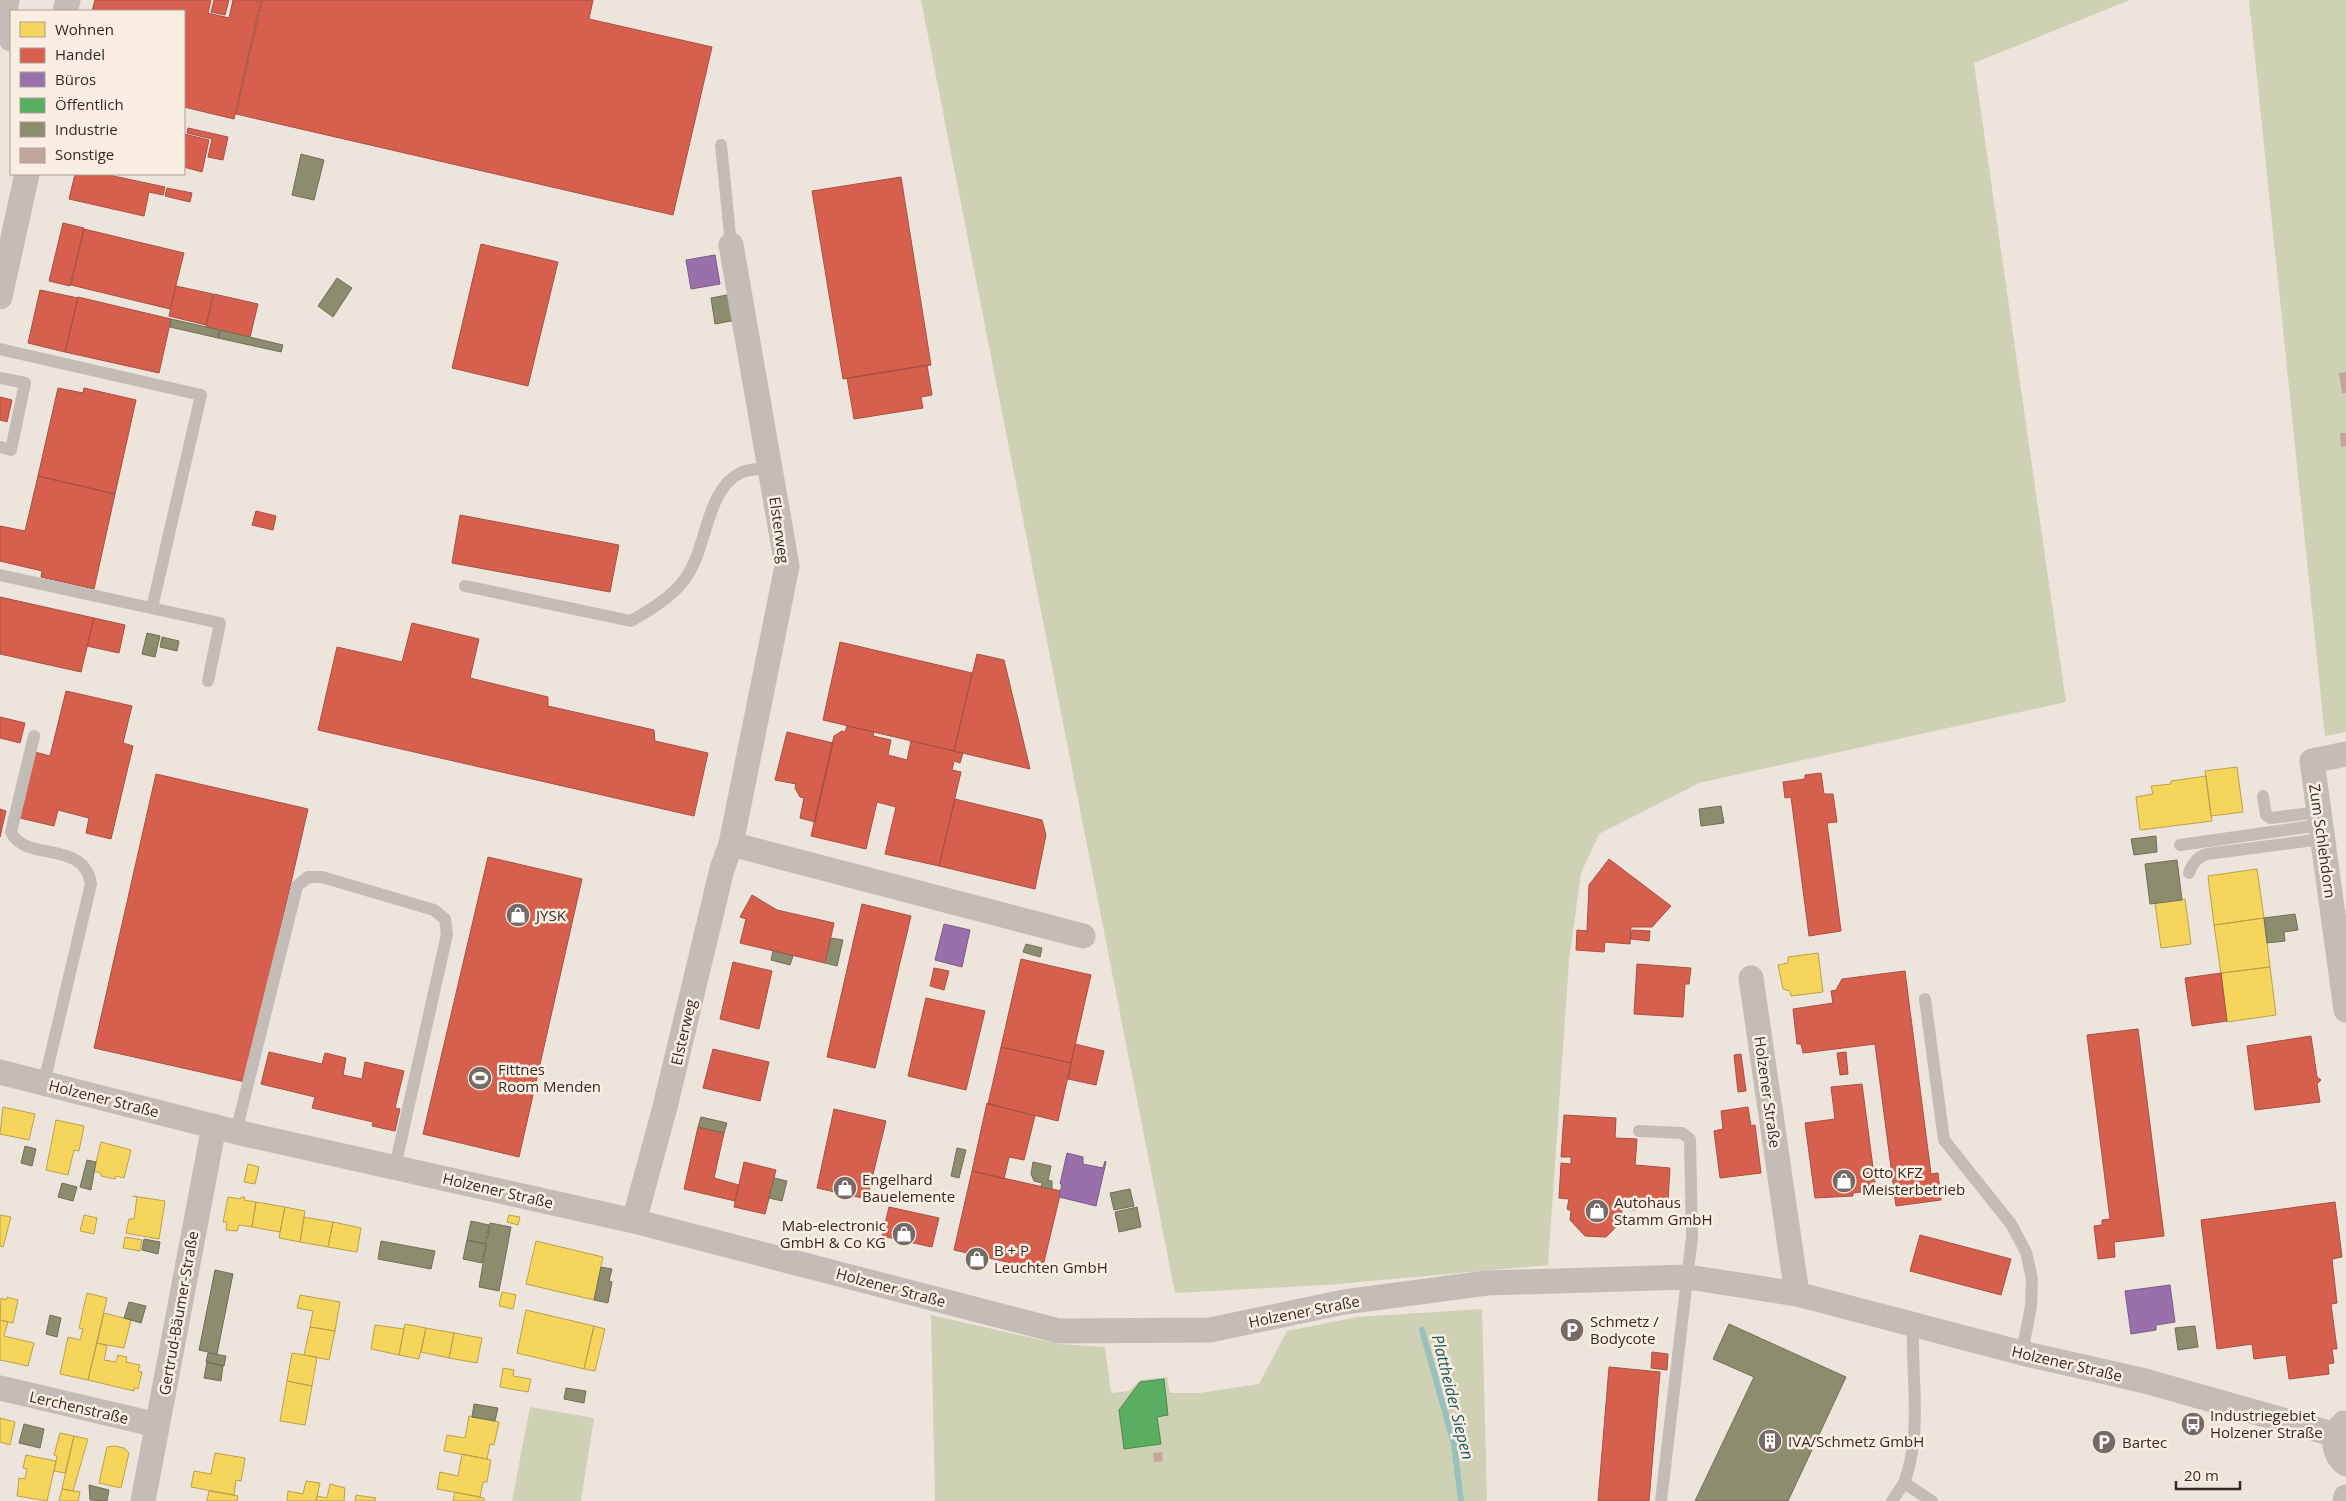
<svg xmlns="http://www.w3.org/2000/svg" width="2346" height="1501" font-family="'Open Sans',sans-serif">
  <rect width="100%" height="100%" fill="#ede4dc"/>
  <path fill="#cfd1b5" d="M921,0h1209l-156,63 92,639 -367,81 -100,51 -18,39 -12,88 -21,304 -222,20 -151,8z
    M2249,0h97v732l-21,4z
    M1482,1309l5,192h-552l-4,-186 128,29 46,3 6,46 18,-2 11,-11 27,-3 3,16h29l60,-9 28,-53 70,-14z
    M530,1407l64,11 -13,83h-69z"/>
  <path fill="#f6d55c" stroke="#bca14c" d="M2237,767l6,45 -32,4 -6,-45z
    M2206,776l6,45 -72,9 -4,-33 17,-3 -2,-8 20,-2v-3z
    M2257,869l7,49 -50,7 -6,-49z
    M2185,899l6,45 -30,4 -6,-45z
    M2264,918l6,49 -49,6 -7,-48z
    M1818,953l5,39 -32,4 -1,-5 -7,-2 -5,-24 10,-2v-6z
    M2270,967l6,48 -49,7 -6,-49z
    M3,1107l32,7 -6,26 -29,-6z
    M56,1120l28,6 -5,25 -5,-1 -6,25 -22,-5z
    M101,1142l30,8 -7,28 -8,-2 -1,3 -14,-3v-3l-7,-2z
    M248,1164l11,3 -4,17 -11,-2z
    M133,1196l32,5 -6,38 -33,-6 3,-14h5l3,-22z
    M228,1197l13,2v-2h4l-1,3 12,2 -4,25 -13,-2 -2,6 -11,-1 1,-8h-4z
    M256,1202l29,5 -5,25 -28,-5z
    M285,1207l20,4 -5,31 -21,-4z
    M0,1215l11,2 -8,30 -3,-1z
    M84,1215l13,3 -3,16 -14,-3z
    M509,1215l11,2 -2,8 -11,-3z
    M304,1217l29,5 -5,25 -28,-5z
    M333,1222l28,6 -4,24 -29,-5z
    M125,1237l17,3 -2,11 -17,-3z
    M536,1241l67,16 -9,43 -68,-16z
    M502,1292l14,3 -3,14 -14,-3z
    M87,1293l20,5 -19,82 -28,-6 8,-37 12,3 3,-11 -4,-1z
    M300,1295l40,7 -5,29 -25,-4 3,-16 -16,-3z
    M7,1297l11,3 -5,23 -13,-3 1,-22 5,2z
    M526,1310l68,16 -10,43 -67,-16z
    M104,1313l27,7 -7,28 -27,-5z
    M0,1320l8,2 -4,14 30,7 -6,23 -28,-6z
    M405,1324l21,4 -7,31 -20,-4z
    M375,1325l29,4 -5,26 -28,-6z
    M594,1326l11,3 -10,42 -11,-2z
    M310,1327l25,4 -6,29 -25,-5z
    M426,1328l28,5 -5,25 -28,-6z
    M454,1333l28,5 -5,25 -28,-5z
    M97,1343l10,3 -3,14 12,2 2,-7 9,2 -1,5 14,3 -2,6 4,1 -4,17 -4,-1v3l-46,-11z
    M292,1353l25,4 -5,29 -25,-5z
    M503,1368l11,2 -1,6 18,3 -3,13 -28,-5z
    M287,1381l25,5 -7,39 -25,-4z
    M469,1416l30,6 -5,23 -4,-1 -3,15 -43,-8 3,-16 18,3z
    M0,1418l15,4 -5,23 -10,-3z
    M60,1433l14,3 -9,37 -11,-2 3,-15 -3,-1z
    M74,1436l14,3 -15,52 -11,-2z
    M115,1446l9,2 5,5 -8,35 -22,-5 8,-36z
    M215,1453l30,5 -4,23 -5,-1 -2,15 -43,-8 3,-16 17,3z
    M462,1454l29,6 -4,22h-4l-3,15 -43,-8 3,-17 18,4z
    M26,1455l30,6 -9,40 -30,-5 2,-18 6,1 2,-10 -4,-1z
    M306,1481l14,2 -4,18h-29l1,-10 15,3z
    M330,1484l15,4 -1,13h-28l1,-5 10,2z
    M62,1489l18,3 -2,9h-19z
    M209,1491l29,5 -1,5h-30z
    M455,1492l29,6v3h-31z
    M356,1495l20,3 -1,3h-20z"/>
  <path fill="#d6604d" stroke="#a65041" d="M95,0h116l-3,13 21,5 4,-18h28l-27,119 -50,-12v-96h-92z
    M214,0h15l-4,15 -14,-3z
    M262,0h331l-4,19 123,28 -39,168 -437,-101z
    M188,128l40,9 -5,23 -15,-3 4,-18 -25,-6z
    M184,134l25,6 -7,32 -18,-5z
    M75,174h29l61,13 -2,8 -14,-3 -5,24 -75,-17z
    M901,177l30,188 -88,14 -31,-188z
    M167,188l25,5 -2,9 -25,-6z
    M63,223l21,5 -14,58 -21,-5z
    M84,229l100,24 -14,56 -99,-24z
    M481,244l77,18 -30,124 -76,-18z
    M176,286l37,8 -7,31 -37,-9z
    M40,290l38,8 -13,54 -37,-9z
    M214,294l44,10 -8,33 -44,-10z
    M78,297l93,22 -12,54 -94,-21z
    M927,365l5,30 -11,2 2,11 -69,11 -7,-41z
    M58,388l25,5 1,-5 52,12 -21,94 -77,-18z
    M0,397l12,3 -5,22 -7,-2z
    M38,476l77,18 -21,95 -53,-12 1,-6 -42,-10v-35l25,5z
    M256,511l20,5 -3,14 -21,-5z
    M460,515l159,30 -9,47 -158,-29z
    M0,597l94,21 -13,54 -81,-18z
    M94,618l31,7 -6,28 -32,-7z
    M412,623l67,16 -9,39 78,19v9l106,24 1,11 53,12 -14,63 -376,-86 19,-83 65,15z
    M840,642l132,31 -18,78 -131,-31z
    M977,654l27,6 26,109 -76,-18z
    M66,691l66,15 -9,37 10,3 -22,93 -25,-6 3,-15 -31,-8 -4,16 -34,-8 15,-66 15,4z
    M0,717l25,6 -5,20 -20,-5z
    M847,726l27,6 -1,4 18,4 -3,15 19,5 4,-19 52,12 -3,10 -6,-2 -2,9 9,2 -22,94 -54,-12 11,-47 -19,-5 -11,47 -55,-13 23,-100 8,-5 3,1z
    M787,732l46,11 -18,79 -15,-4 4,-20 -4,-1 -5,-9 1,-4 -21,-4z
    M1821,773l3,21h9l4,28 -10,1 14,108 -32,5 -18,-139 -6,1 -2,-16 22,-3v-4z
    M156,774l152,35 -63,273 -151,-34z
    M955,799l87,21 4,15 -11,54 -96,-23z
    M0,809l6,2 -6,26z
    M488,857l94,22 -63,278 -96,-23z
    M1609,859l62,47 -19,21h-21l-1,17 -25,-2 -1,10 -28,-2 1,-20 10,1 2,-46z
    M752,895l25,15 57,13 -9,40 -85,-20 6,-24 -6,-2z
    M862,904l49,12 -36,152 -48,-11z
    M1632,930l18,1 -1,10 -18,-2z
    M1021,959l70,16 -20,88 -70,-16z
    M733,962l39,9 -13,58 -39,-10z
    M1637,964l54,4 -2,16h-4l-2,33 -49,-3z
    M934,968l15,3 -5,19 -14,-4z
    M1905,971l26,203 7,-1 3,27 -45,6 -21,-162 -72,9 -2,-9h-4l-4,-35 40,-6 -2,-12 5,-1 6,-11z
    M2221,973l6,48 -35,5 -7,-48z
    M926,998l59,13 -19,79 -58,-14z
    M2138,1029l26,207 -50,6 1,15 -17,2 -4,-33 8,-1v-5l8,-1 -23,-184z
    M2311,1036l6,41 4,3 -4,4 3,18 -65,8 -8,-64z
    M1075,1044l29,7 -8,34 -28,-6z
    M1001,1047l70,16 -13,58 -70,-17z
    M713,1049l56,13 -9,39 -57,-13z
    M269,1052l53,12 3,-11 21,5 -3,17 19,4 3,-17 39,9 -9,37 5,1 -5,22 -23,-5 1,-4 -61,-14 3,-11 -54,-13z
    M1846,1052l2,22 -8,1 -3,-22z
    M1741,1054l5,37 -8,1 -4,-37z
    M1862,1084l14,106 -23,3v3l-38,2 -10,-75 30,-4 -4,-32z
    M987,1103l48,13 -11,44 -15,-3 -5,22 -32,-8z
    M1748,1107l3,19 4,-1 6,48 -41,5 -6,-47 9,-2 -2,-18z
    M834,1109l52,12 -19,78 -50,-11z
    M1564,1115l52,3 -1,20 22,1 -2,26 35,3 -2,33 -19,-2 -14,11 -13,-1 -1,13 -15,15 -21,-1 -15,-16 1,-9 -4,-2 2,-10 -10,-1 2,-35 10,1v-7h-10z
    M698,1127l26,6 -10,45 25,7 -4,16 -51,-12z
    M744,1162l32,8 -11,44 -31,-7z
    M972,1171l89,20 -19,79 -88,-20z
    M2335,1202l7,55 -10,2 5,44 -6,1 6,45h-5l2,14 -6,1 1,10 -40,5 -3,-24 -32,4 -2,-15 -35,5 -16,-129z
    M889,1207l50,11 -7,29 -50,-11z
    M1920,1235l91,24 -10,36 -91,-24z
    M1652,1352l16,2 -1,16 -16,-2z
    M1609,1367l51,5 -11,129h-51z"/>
  <path fill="#9970ab" stroke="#7b5b83" d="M715,255l5,29 -29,5 -5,-29z
    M944,924l26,6 -8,37 -27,-7z
    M1067,1153l16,4v7l20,4 2,-7 1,1 -10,44 -37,-9 3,-13h-2z
    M2170,1285l5,37 -19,3v5l-25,4 -6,-43z"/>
  <path fill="#5aae61" stroke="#4f864f" d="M1164,1379l4,36 -11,2 4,27 -37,5 -5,-39 21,-28z"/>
  <path fill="#8c8c6e" stroke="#726e58" d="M301,154l23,6 -10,40 -22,-5z
    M337,278l15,10 -19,29 -15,-11z
    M732,294l4,26 -21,4 -4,-26z
    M171,319l49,11 -2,8 -48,-11z
    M220,330l63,15 -2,7 -63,-14z
    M147,633l13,3 -5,21 -13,-3z
    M162,637l17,4 -2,10 -17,-4z
    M1721,806l3,17 -23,3 -2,-17z
    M2156,836l1,16 -23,3 -3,-16z
    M2177,860l5,40 -32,4 -5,-40z
    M2295,914l3,16 -14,2 1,9 -18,2 -3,-25z
    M831,938l12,2 -6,26 -12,-3z
    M1026,944l16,4 -2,9 -17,-5z
    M773,951l20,5 -3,9 -19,-5z
    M701,1117l26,6 -3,10 -26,-6z
    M25,1146l11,3 -4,17 -11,-3z
    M957,1148l9,2 -7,28 -8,-2z
    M87,1160l9,2 -5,28 -11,-3z
    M1033,1162l18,4 -3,14 4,1v8l-11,-2 1,-4 -8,-2 -3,-7z
    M774,1178l13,3 -5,20 -13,-3z
    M62,1183l15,4 -4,14 -15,-4z
    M1130,1189l4,17 -20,4 -4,-17z
    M1137,1207l4,20 -22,5 -4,-20z
    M471,1221l18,4 -4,19 -18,-4z
    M490,1223l21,4 -12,64 -20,-4z
    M144,1239l16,3 -2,12 -16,-4z
    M467,1240l19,4 -4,19 -19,-4z
    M381,1241l54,10 -4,18 -53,-10z
    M601,1267l11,2 -3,12 3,1 -4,21 -14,-3z
    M215,1270l18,4 -16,80 -18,-4z
    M129,1302l17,4 -5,17 -17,-5z
    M50,1315l11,3 -4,19 -11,-3z
    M1729,1324l117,53 -58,124h-93l59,-124 -41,-18z
    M2195,1326l3,21 -20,3 -3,-22z
    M208,1353l18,3 -2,10 -18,-4z
    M207,1362l16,4 -2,15 -17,-3z
    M566,1388l20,3 -2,12 -20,-4z
    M474,1404l24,4 -3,13 -23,-4z
    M24,1424l20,5 -4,19 -21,-5z
    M89,1485l20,5 -2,11 -17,-1z"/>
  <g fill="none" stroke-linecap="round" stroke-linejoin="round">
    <path stroke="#98c1be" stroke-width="6" d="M1422,1330l32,114 7,57"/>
  </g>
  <path fill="#c2a69d" d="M2346,372v21h-4l-3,-20z
    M2340,433h6v13l-5,1z
    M1162,1452l1,9 -9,1 -1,-9z"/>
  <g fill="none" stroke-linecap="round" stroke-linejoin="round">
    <path stroke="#c4bcb6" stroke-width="12" d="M721,145l10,100
      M0,349l201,46 -49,213
      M0,378l25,5 -14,67 -11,-3
      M0,575l220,48 -12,58
      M465,586l166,35c19,-11 41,-24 54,-42 23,-31 20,-88 55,-106 8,-4 21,-4 30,-5
      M34,736l-23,96c15,31 73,7 80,52l-47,199
      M2263,796l3,19 5,3 48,-6
      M2180,845l140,-20
      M2189,873c4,-10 8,-16 18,-19l115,-15
      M1925,999l19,141 67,84 15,28 6,27 -1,27 -9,47
      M1639,1131l43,2 8,6 2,98 -31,264
      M236,1132l61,-246 11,-9h14l112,33 11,9 2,15 -52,233
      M1904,1483c19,-51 7,-106 9,-160
      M1892,1501l12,-18 28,18"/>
    <path stroke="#c4bcb6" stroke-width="25" d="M7,0l-4,23 8,16
      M65,11l3,-11
      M0,297l27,-123
      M2346,754l-34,7 34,249
      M731,844l352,92
      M1751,978l46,316
      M0,1072l236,60 398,89 425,110 151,-1 134,-28 143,-19 201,-6 109,17 225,59 123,28 191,54
      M634,1221l31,-114 57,-238 9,-25 56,-278 -56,-321
      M0,1388l157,37
      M2344,1423c-13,12 -12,30 2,41
      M143,1501l71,-375
      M2345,1501l1,-4"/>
  </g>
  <defs>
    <g id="shop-disc" transform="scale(1.25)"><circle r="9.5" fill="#756a65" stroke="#faeee2"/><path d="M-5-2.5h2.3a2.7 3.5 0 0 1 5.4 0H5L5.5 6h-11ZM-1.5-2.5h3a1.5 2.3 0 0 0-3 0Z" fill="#fff"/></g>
    <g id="stadium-disc" transform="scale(1.25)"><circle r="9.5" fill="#756a65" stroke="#faeee2"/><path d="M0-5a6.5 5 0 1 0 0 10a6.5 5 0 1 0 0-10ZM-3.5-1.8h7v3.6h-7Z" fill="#fff"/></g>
    <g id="parking-disc" transform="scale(1.25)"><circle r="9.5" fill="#756a65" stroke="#faeee2"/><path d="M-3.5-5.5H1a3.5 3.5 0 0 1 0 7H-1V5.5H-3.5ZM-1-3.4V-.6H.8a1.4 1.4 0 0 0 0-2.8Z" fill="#fff"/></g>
    <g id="bus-disc" transform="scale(1.25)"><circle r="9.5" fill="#756a65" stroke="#faeee2"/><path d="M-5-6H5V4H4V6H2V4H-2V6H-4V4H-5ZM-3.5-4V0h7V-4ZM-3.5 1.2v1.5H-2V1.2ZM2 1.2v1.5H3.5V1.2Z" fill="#fff"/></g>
    <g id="building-disc" transform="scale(1.25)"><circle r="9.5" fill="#756a65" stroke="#faeee2"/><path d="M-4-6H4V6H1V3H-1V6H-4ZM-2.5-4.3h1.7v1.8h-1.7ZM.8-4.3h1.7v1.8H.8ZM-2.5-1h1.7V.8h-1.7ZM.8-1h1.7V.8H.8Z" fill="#fff"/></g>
  </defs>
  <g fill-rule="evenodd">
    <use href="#shop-disc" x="518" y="915"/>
    <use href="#stadium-disc" x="480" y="1078"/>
    <use href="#shop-disc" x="1844" y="1181"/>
    <use href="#shop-disc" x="845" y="1188"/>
    <use href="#shop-disc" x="1597" y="1211"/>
    <use href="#shop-disc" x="904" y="1234"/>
    <use href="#shop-disc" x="977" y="1259"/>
    <use href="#parking-disc" x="1572" y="1330"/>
    <use href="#bus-disc" x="2193" y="1424"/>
    <use href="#building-disc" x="1770" y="1441"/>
    <use href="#parking-disc" x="2104" y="1442"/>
  </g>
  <g text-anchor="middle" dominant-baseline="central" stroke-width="5" stroke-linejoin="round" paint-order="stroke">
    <g font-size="15" fill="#352925" stroke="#faeee2">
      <text transform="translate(780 530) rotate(82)">Elsterweg</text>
      <text transform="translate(2323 841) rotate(82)">Zum Schlehdorn</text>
      <text transform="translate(683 1032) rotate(-77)">Elsterweg</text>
      <text transform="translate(1768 1092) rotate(82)">Holzener Straße</text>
      <text transform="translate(104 1098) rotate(14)">Holzener Straße</text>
      <text transform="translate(498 1190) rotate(13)">Holzener Straße</text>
      <text transform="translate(891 1287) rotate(15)">Holzener Straße</text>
      <text transform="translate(1304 1311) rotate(-11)">Holzener Straße</text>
      <text transform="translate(178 1313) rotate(-80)">Gertrud-Bäumer-Straße</text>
      <text transform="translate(2067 1363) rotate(13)">Holzener Straße</text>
      <text transform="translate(79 1407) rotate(13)">Lerchenstraße</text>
    </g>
    <g font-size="15" fill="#352925" stroke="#faeee2" text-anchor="start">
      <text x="536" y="915">JYSK</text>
      <text x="498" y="1069">Fittnes<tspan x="498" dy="17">Room Menden</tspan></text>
      <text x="1862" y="1172">Otto KFZ<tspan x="1862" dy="17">Meisterbetrieb</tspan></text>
      <text x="862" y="1179">Engelhard<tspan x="862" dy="17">Bauelemente</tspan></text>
      <text x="1614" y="1202">Autohaus<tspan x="1614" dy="17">Stamm GmbH</tspan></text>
      <text x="886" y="1225" text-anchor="end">Mab-electronic<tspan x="886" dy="17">GmbH &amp; Co KG</tspan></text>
      <text x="994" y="1250">B + P<tspan x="994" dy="17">Leuchten GmbH</tspan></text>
      <text x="1590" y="1321">Schmetz /<tspan x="1590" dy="17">Bodycote</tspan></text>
      <text x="2210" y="1415">Industriegebiet<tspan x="2210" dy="17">Holzener Straße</tspan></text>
      <text x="1788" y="1441">IVA/Schmetz GmbH</text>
      <text x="2122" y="1442">Bartec</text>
    </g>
    <g font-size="16" font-style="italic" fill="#175859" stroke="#faeee2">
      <text transform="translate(1453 1397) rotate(76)">Plattheider Siepen</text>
    </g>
  </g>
  <rect x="10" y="10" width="175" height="165" fill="#faeee2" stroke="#ab9f96"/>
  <rect x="20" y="22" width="25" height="15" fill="#f6d55c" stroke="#ab9f96"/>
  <text x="55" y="35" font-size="15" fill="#352925">Wohnen</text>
  <rect x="20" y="48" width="25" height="15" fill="#d6604d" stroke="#ab9f96"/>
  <text x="55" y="60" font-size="15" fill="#352925">Handel</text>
  <rect x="20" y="72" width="25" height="15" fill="#9970ab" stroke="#ab9f96"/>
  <text x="55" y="85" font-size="15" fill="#352925">Büros</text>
  <rect x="20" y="98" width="25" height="15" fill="#5aae61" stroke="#ab9f96"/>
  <text x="55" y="110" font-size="15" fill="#352925">Öffentlich</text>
  <rect x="20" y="122" width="25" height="15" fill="#8c8c6e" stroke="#ab9f96"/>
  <text x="55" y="135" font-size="15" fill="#352925">Industrie</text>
  <rect x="20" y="148" width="25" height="15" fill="#c2a69d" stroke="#ab9f96"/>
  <text x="55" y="160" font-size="15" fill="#352925">Sonstige</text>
  <path d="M2176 1481v8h64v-8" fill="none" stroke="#352925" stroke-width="2.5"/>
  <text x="2184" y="1481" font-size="15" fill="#352925" stroke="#faeee2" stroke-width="4" paint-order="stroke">20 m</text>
</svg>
